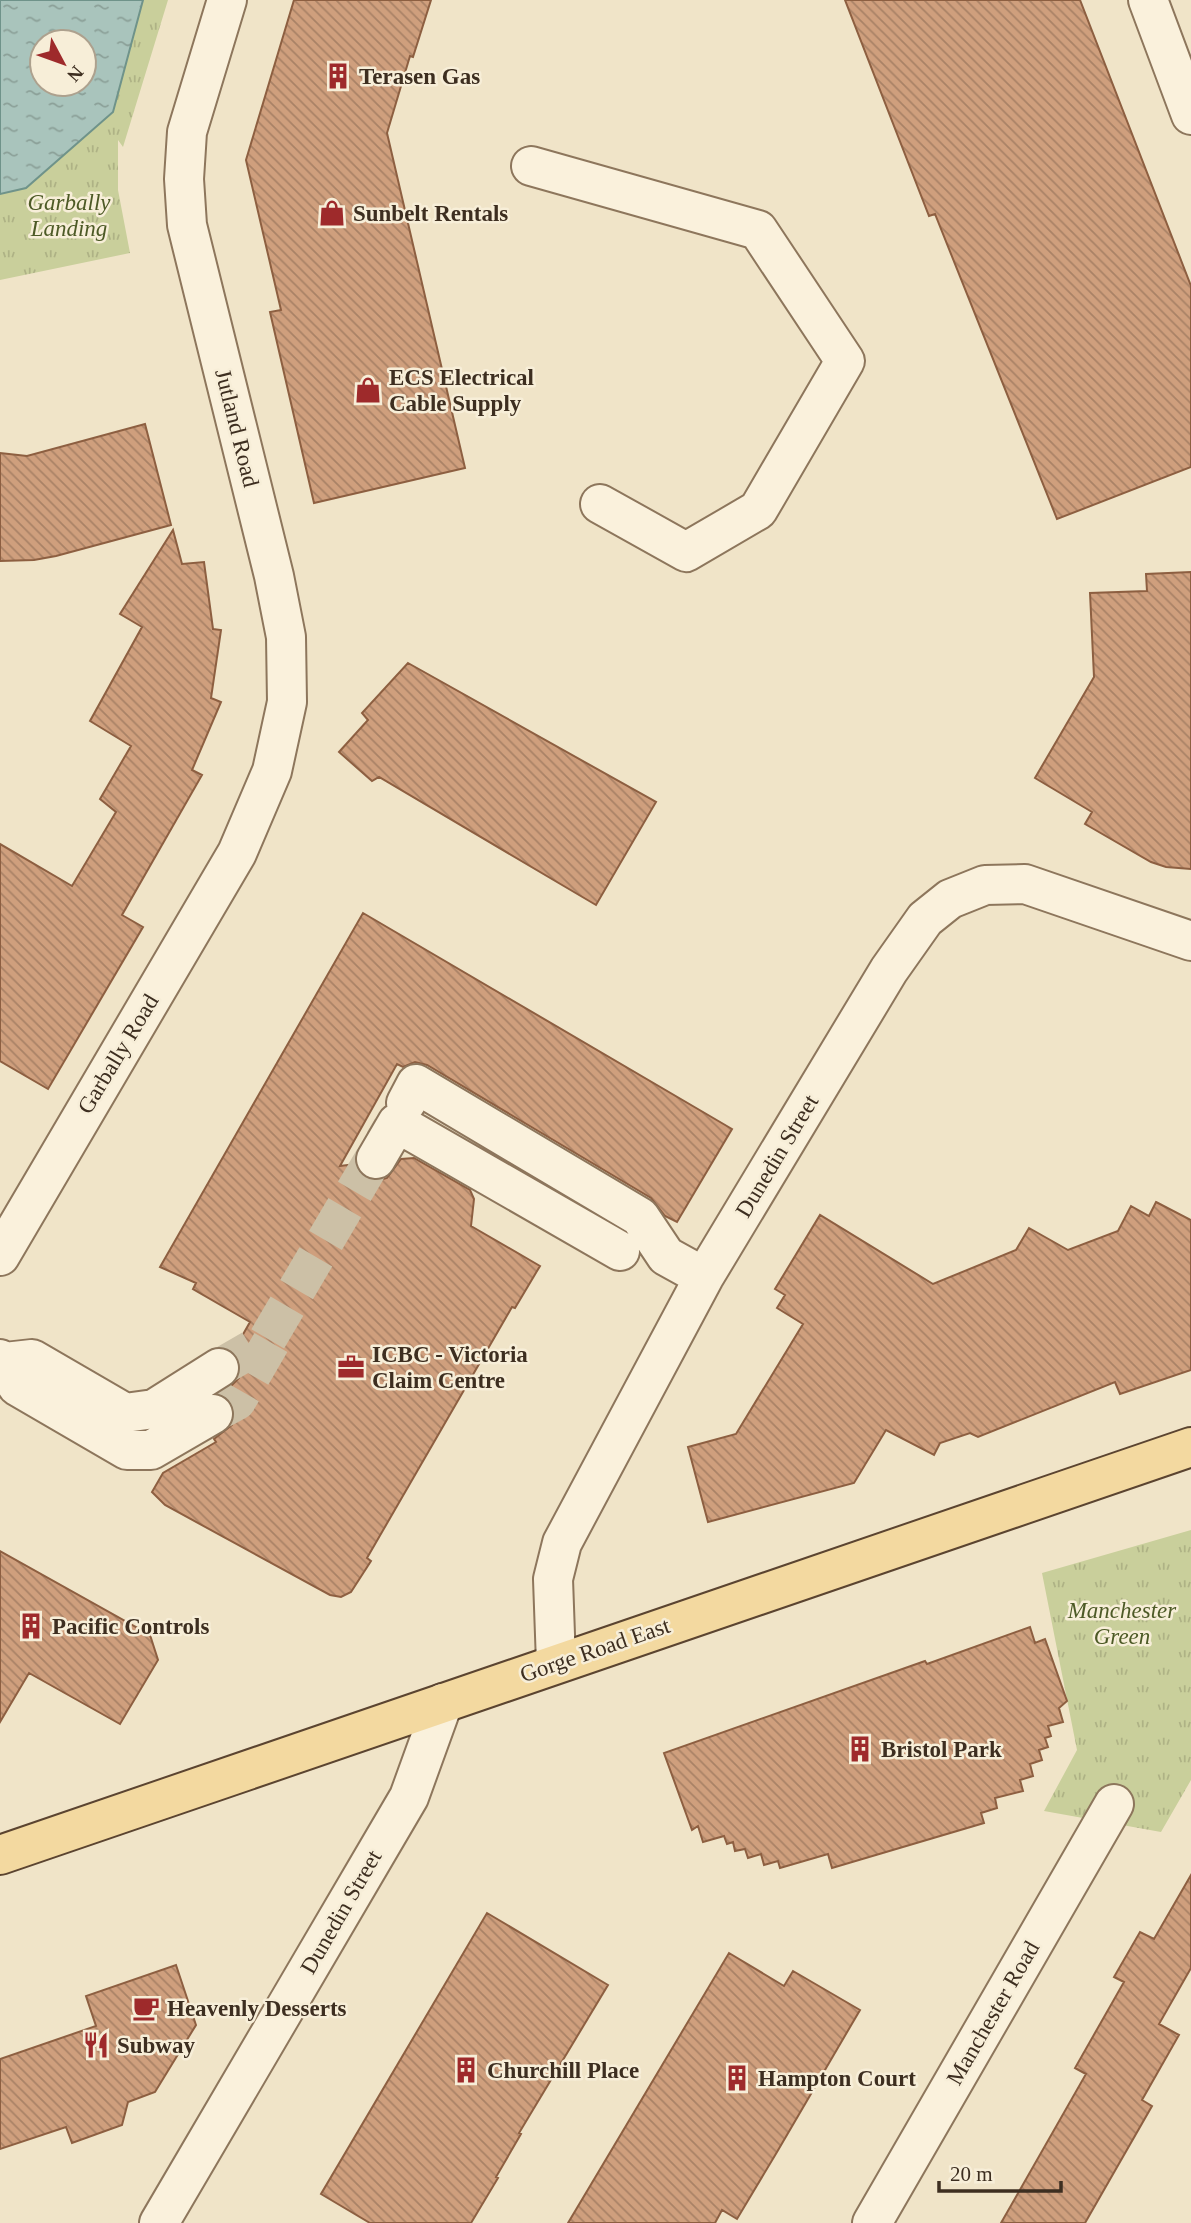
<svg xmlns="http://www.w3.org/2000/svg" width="1191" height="2223" font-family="'Times New Roman',serif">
  <defs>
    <pattern id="park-tufts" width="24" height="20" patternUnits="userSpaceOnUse" patternTransform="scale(1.75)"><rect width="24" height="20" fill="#c9cf9b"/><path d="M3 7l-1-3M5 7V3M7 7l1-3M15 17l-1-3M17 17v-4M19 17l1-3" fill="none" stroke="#aeb285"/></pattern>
    <pattern id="water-ripples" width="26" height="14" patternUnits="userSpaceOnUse" patternTransform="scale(1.75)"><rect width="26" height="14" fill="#a9c4bc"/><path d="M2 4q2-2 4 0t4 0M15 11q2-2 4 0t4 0" fill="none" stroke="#8ba098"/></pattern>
    <pattern id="building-back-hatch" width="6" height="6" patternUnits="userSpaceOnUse" patternTransform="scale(1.75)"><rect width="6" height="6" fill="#cf9f7d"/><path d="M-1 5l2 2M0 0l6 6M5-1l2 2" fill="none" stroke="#a98266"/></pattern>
  </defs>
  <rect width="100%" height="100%" fill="#f0e4c8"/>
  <path fill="url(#park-tufts)" d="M143,0h25l-45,147 -5,-7v50l12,63 -130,27v-86l26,-7 87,-75z
    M1191,1530v250l-30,52 -117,-21 33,-61 -35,-177z"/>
  <path fill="url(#water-ripples)" stroke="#6f938a" stroke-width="2" fill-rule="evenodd" d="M0,0h143l-30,112 -87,76 -26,6zM42,42h42v42h-42z"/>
  <path fill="url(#building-back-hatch)" stroke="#8d5f41" stroke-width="2" d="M294,0h137l-18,57 -3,-1 -23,77 78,335 -151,35 -44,-191 11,-2 -35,-150z
    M845,0h235l111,286v181l-134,52 -122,-305 -6,2z
    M145,424l26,101 -115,31 -22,4 -34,1v-108l27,3z
    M173,530l9,34 22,-2 9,67 8,1 -10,68 10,4 -29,68 10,5 -80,140 21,12 -95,162 -48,-28v-217l72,42 44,-74 -16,-13 31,-53 -41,-25 52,-94 -22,-13z
    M1191,572v297l-25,-2 -15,-5 -66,-38 7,-12 -57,-34 59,-101 -4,-84 57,-2 -1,-17z
    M408,663l248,139 -60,103 -217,-128 -7,4 -33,-29 29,-32 -6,-7z
    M363,913l369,216 -55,93 -12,-6 -14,-18 -224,-133 -12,-3 -12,5 -6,-3 -57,102 15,-2 2,6 7,7 13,4 10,-3 14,-19 13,-1 56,32 4,9 -3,27 69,40 -25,42 -3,-1 -145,251 4,3 -20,31 -10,5 -11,-2 -165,-90 -13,-13 11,-19 53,-31 -2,-3 18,-14 3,-10 -3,-11 -8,-9 -5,-1 12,-8 8,-8 2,-12 -3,-9 -5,-5 17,-30 -57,-33 3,-6 -36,-16z
    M1156,1202l35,18v150l-71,24 -5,-12 -137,55 -8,-4 -30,10 -6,12 -48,-25 -32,53 -146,39 -20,-75 48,-13 67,-110 -26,-16 8,-13 -10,-6 45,-74 113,69 83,-34 13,-22 39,22 50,-19 13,-25 18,10z
    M0,1551l150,84 8,25 -38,64 -91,-51 -29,49z
    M1030,1627l5,16 10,-4 22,62 -8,7 4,14 -15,4 3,10 -6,2 3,9 -9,3 3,10 -12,4 3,12 -13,4 3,11 -28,7 2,10 -16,5 3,10 -152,45 -4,-14 -48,14 -2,-7 -14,4 -3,-11 -13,4 -3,-9 -10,2 -2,-9 -6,2 -3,-8 -21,6 -5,-16 -6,4 -28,-77 261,-92 2,3z
    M1191,1875v93l-32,56 20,11 -37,65 10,6 -67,117h-84l85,-149 -11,-6 49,-86 -10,-5 26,-45 14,7z
    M487,1913l121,72 -89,148 2,1 -25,43 2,1 -27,45h-101l-49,-29z
    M729,1953l55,33 9,-15 67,39 -83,142 -40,67 -15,-9 -7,13h-147z
    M176,1965l20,60 -41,67 -27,10 -6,23 -50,18 -6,-16 -66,22v-90l96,-33 -10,-30z"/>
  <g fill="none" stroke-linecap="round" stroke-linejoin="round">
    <path stroke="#ccc0a6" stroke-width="38" stroke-dasharray="38 19" stroke-linecap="butt" d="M219,1368l48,-28 124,-211
      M213,1414l24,-13 37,-64"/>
    <g stroke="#8d765c" stroke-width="42">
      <path id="minor" d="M1148,0l43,115
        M531,166l227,64 87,131 -87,149 -72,42 -86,-48
        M406,1103l10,-19 224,133 26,39 38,21
        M376,1159l21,-36 223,128
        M0,1256l237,-403 35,-82 15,-69 -1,-65 -12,-61 -87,-351 -3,-46 3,-47 40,-132
        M0,1359l5,3 27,-3 93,54 29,-4 65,-41
        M5,1362l12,24 110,64h24l62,-36
        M556,1663l-3,-84 9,-36 142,-266 185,-307 36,-51 25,-20 35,-14 40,-1 166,57
        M159,2223l250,-426 34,-94
        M872,2223l242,-419"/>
    </g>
    <g stroke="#5b4430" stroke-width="42">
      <path id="major" d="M0,1855l1191,-408"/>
    </g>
    <use href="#minor" stroke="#faf1dc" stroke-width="38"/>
    <use href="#major" stroke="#f3d9a0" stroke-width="38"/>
  </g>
  <defs>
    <g id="building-bare" transform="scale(2.1)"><path d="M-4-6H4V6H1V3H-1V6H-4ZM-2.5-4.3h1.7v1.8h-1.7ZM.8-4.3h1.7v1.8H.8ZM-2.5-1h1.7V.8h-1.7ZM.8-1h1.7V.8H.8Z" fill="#9e2a2b" stroke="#f7eed8" stroke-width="2.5" paint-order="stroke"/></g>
    <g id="shop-bare" transform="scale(2.1)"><path d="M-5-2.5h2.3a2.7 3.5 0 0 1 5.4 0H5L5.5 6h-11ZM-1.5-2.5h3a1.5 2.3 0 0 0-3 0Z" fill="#9e2a2b" stroke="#f7eed8" stroke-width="2.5" paint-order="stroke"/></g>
    <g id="office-bare" transform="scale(2.1)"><path d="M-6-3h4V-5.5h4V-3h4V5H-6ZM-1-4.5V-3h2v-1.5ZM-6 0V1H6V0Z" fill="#9e2a2b" stroke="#f7eed8" stroke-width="2.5" paint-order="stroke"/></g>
    <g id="cafe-bare" transform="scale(2.1)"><path d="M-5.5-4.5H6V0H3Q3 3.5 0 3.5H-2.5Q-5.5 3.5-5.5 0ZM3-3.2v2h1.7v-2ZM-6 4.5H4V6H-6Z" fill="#9e2a2b" stroke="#f7eed8" stroke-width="2.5" paint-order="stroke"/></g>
    <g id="restaurant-bare" transform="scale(2.1)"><path d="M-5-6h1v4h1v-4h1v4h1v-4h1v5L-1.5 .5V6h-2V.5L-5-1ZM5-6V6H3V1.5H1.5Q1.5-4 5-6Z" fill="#9e2a2b" stroke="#f7eed8" stroke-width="2.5" paint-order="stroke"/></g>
  </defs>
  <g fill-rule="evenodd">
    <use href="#building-bare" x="338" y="76"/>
    <use href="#shop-bare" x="332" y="213"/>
    <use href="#shop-bare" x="368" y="390"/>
    <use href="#office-bare" x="351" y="1367"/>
    <use href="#building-bare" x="31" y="1626"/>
    <use href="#building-bare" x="860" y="1749"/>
    <use href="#cafe-bare" x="146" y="2008"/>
    <use href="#restaurant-bare" x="96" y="2045"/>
    <use href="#building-bare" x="466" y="2070"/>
    <use href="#building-bare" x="737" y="2078"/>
  </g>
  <g text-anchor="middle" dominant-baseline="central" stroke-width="5" stroke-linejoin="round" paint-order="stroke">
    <g font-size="23" font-weight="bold" fill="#3d2e20" stroke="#f7eed8" text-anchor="start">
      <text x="359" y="76">Terasen Gas</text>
      <text x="353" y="213">Sunbelt Rentals</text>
      <text x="389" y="377">ECS Electrical<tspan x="389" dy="26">Cable Supply</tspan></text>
      <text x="372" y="1354">ICBC - Victoria<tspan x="372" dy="26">Claim Centre</tspan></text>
      <text x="52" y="1626">Pacific Controls</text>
      <text x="881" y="1749">Bristol Park</text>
      <text x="167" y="2008">Heavenly Desserts</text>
      <text x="117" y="2045">Subway</text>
      <text x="487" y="2070">Churchill Place</text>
      <text x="758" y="2078">Hampton Court</text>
    </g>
    <g font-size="23" font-style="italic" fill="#4d5a26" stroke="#f7eed8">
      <text x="69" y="202">Garbally<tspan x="69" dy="26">Landing</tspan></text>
      <text x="1122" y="1610">Manchester<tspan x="1122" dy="26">Green</tspan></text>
    </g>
    <g font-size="23" fill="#3d2e20" stroke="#f7eed8">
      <text transform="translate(237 428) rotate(76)">Jutland Road</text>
      <text transform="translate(118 1054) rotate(-59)">Garbally Road</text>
      <text transform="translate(777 1156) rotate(-59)">Dunedin Street</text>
      <text transform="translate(595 1650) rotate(-19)">Gorge Road East</text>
      <text transform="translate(341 1912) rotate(-60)">Dunedin Street</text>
      <text transform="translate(993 2013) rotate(-60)">Manchester Road</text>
    </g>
  </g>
  <g transform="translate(63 63) rotate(131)"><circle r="33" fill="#f7eed8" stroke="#ada18e" stroke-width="2"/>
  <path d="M0-5L12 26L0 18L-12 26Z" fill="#9e2a2b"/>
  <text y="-10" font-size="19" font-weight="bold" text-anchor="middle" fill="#3d2e20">N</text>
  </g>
  <path d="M939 2181v10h122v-10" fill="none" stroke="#3d2e20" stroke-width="3.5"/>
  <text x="950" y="2181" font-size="21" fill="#3d2e20" stroke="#f7eed8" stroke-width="5" paint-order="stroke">20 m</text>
</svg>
